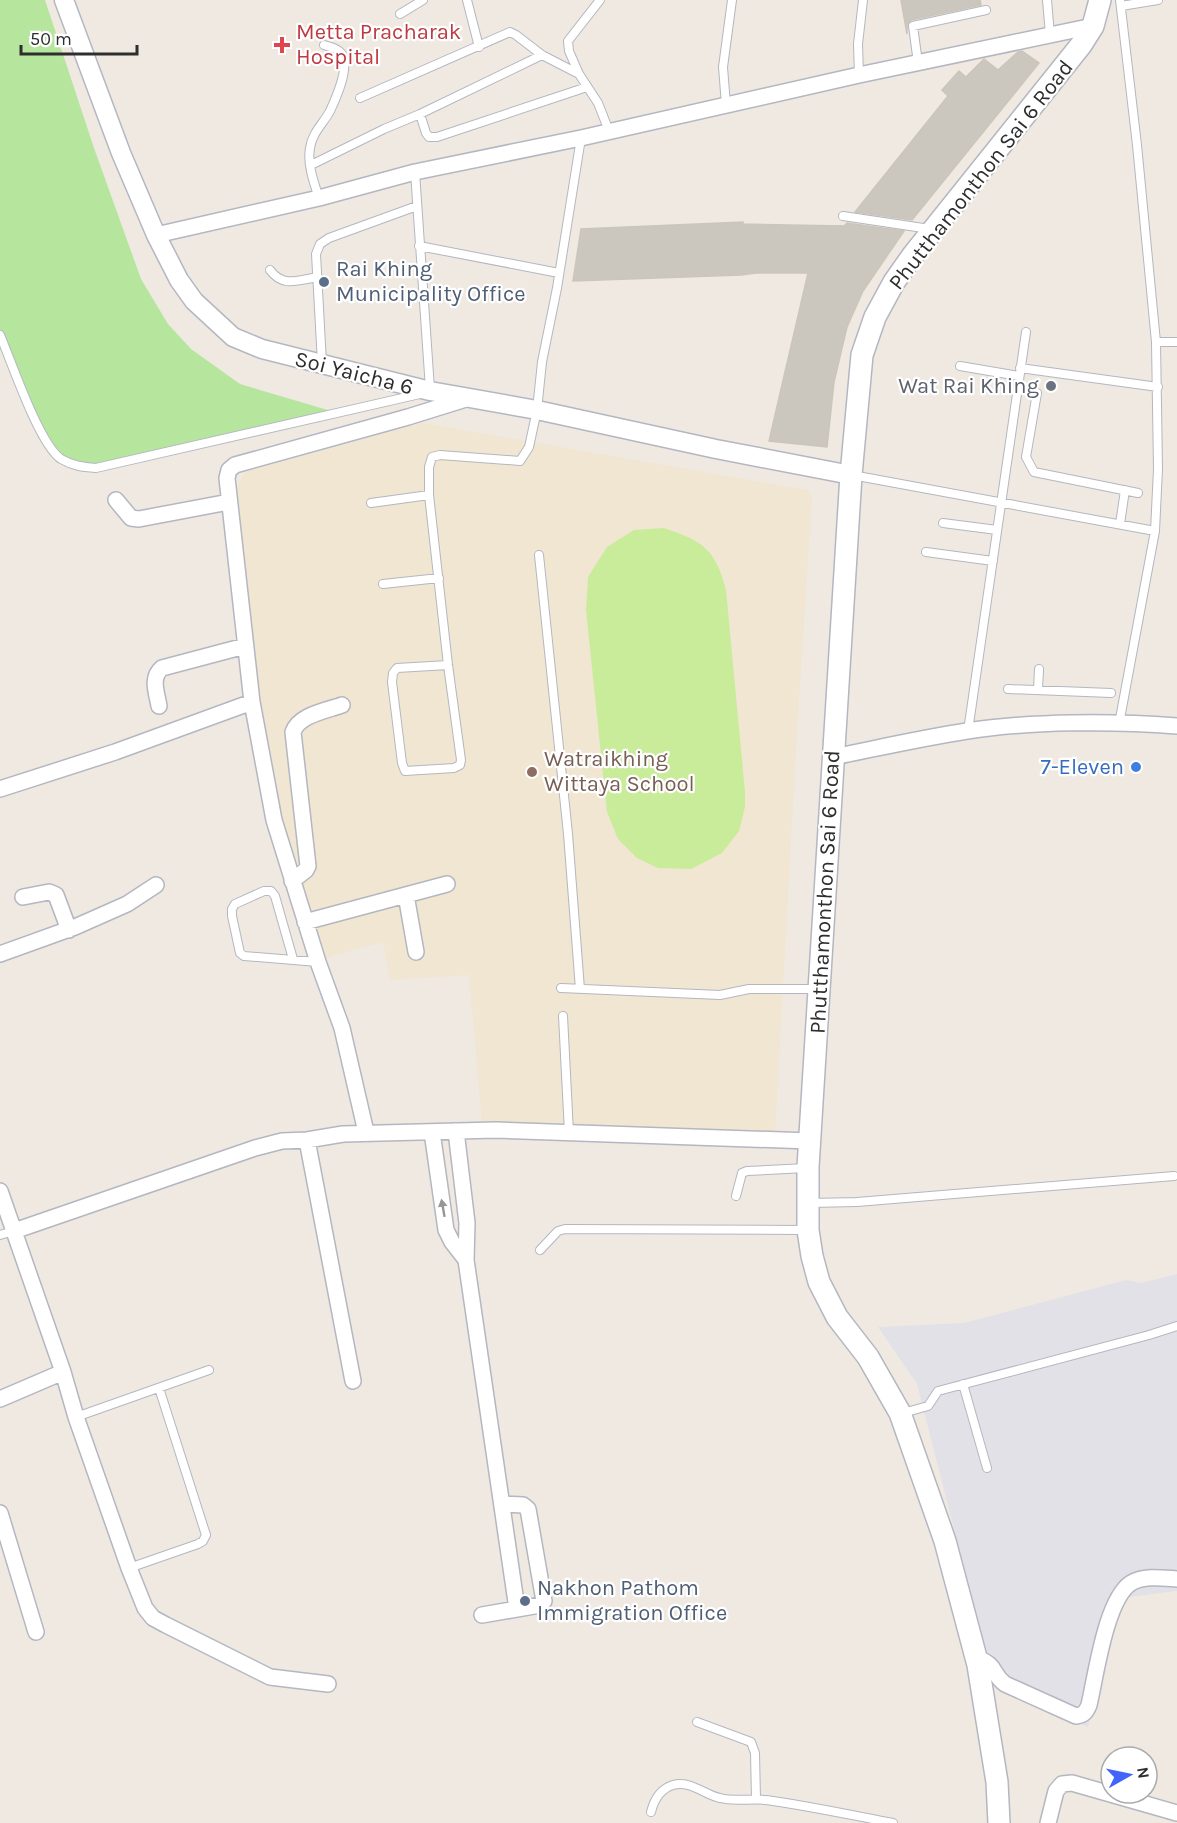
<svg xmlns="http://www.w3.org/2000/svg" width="1177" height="1823" font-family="Karla,sans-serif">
  <rect width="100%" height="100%" fill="#efe9e1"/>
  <path fill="#e3e1e8" d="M1177,1274v317l-56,7 -33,129 -94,-41 -77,-302 -39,-57 86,-4 162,-43 15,3z"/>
  <path fill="#f0e6d1" d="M423,423l379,66 7,2 3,5 -16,253 -21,384 -293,-10 -13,-148 -79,5 -7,-38 -57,16 -53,-163 -42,-298 14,-25z"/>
  <path fill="#b6e59e" d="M0,0h45l49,148 47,131 27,45 23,25 49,35 91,27 -235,56 -35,-9 -16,-19 -45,-105z"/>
  <path fill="#c9ec9a" d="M664,528c38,13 51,20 62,62l19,202v15l-6,24 -17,22 -31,16 -33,-1 -21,-10 -19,-19 -11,-27 -21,-202 2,-33 19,-30 27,-17z"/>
  <path fill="#cbc7bf" stroke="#cbc5ba" stroke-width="1.5" d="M901,0h79l1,5 -70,15 -4,4v10z
    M1022,51l17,12 -127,157 -57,-8 93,-116 -6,-6 17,-19 7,6 18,-18 14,11 20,-18z
    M743,222v2l101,2 3,-3 57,8 -41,60 -16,36 -13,55 -7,65 -58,-6 39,-168h-52l-15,2 -168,6 8,-52z"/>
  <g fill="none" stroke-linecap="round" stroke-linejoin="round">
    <g stroke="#b4b7c1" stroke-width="10">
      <path id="service" d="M467,0l12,47
        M1047,0l3,35
        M1121,6l37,-6
        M400,14l23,-14
        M918,63l-5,-37 73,-16
        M579,74l-10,-23 -1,-10 32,-41
        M859,75l-1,-31 5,-44
        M360,98l150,-66 6,3 26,20 37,19 19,29 11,28
        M726,105l-3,-38 9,-67
        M420,114l122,-59
        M311,165l73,-36 36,-15 6,19 3,4h8l150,-50
        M415,172l15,217
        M319,198c-5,-15 -12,-34 -9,-50 2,-15 13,-24 20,-37 6,-13 21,-45 11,-58 -4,-5 -11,-6 -17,-8
        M843,216l87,13
        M419,246l140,27
        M270,270c13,18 29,10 48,7
        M0,335c12,28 39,109 61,124 12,7 22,8 35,9l324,-74
        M1156,342h21
        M322,363l-6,-109 4,-10 9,-6 88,-32
        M960,366l59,10
        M1020,368l138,19
        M1037,393l-11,64 8,15 104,21
        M852,475l303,56
        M371,503l58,-8
        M943,523l54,7
        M1120,524l5,-34
        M926,552l67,9
        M539,555l29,279 12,155
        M383,584l56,-6
        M448,665l-51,3 -4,5 -1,9 10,81 3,8 49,-3 6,-3 1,-5 -13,-95 -19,-170v-28l3,-10 8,-2 80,6 9,-14 8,-37 5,-48 15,-74 24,-150
        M1008,689l103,4
        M1038,690l1,-21
        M1119,724l36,-193 3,-62 -2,-127 -19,-197 -17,-145
        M968,731l58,-399
        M293,959l-18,-63 -4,-5h-7l-29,13 -3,5v7l8,37 4,3 74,6
        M561,988l159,7 29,-6h67
        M563,1016l6,117
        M736,1196l6,-23 5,-2 59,-3
        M810,1203l47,-1 317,-26
        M0,1235l14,-4
        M540,1250l18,-19 7,-2 242,1
        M963,1384l24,84
        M903,1413l25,-7 10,-15 211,-56 28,-9
        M76,1417l133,-47
        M129,1568l69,-24 5,-3 3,-6 -47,-147
        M697,1722l54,20 4,11 1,46
        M651,1812c3,-12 9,-23 22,-27 17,-5 32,10 47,13 15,4 31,0 46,2 43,6 85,15 127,23"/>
    </g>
    <g stroke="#b4b7c1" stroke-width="18">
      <path id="minor" d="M156,235l163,-37 96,-26 166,-34 278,-63 234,-49
        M116,500l15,18 8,1 90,-17
        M159,706c-2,-13 -9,-28 3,-38l83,-22
        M833,757c45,-9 89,-19 134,-26 64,-10 146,-10 210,-5
        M0,789l115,-37 137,-50
        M292,881l14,-11 2,-4 -15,-134c6,-17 32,-21 49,-27
        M406,895l10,57
        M23,897l26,-5 7,3 13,35
        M305,922l142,-38
        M0,954l75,-27 52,-23 29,-19
        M456,1131l11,92 -1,37 51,349
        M366,1132l-24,-104 -24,-66 -44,-142 -22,-118 -25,-224 2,-8 6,-5 173,-48 61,-19
        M432,1132l14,98 6,12 14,18
        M307,1140l46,241
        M0,1191l63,181 -63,27
        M14,1231l241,-83 27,-7 25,-1 36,-6 153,-4 314,11
        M63,1372l13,45 53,151 16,40 8,10 13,7 104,52 58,7
        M0,1513l36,119
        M482,1615l58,-10 4,-4 -16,-92 -5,-4 -21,-1
        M976,1658c22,7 14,14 29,26l71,32c8,-1 10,-4 13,-11 7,-30 17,-106 42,-122 13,-8 32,-5 46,-4
        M1048,1823l8,-32 6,-7 10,-1 105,30"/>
    </g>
    <g stroke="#b4b7c1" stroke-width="21">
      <path id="tertiary" d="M64,0l57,153 35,82 23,45 15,21 39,36 29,12 168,42 107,19 179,39 135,26"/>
    </g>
    <g stroke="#b4b7c1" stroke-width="24">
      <path id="secondary" d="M999,1823l-2,-41 -19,-117 -33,-124 -45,-128 -32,-56 -31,-40 -18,-35 -7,-26 -4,-26v-63l43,-692 11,-120 13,-38 19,-35 19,-27 168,-210 12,-19 7,-26"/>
    </g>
    <use href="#service" stroke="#fff" stroke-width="8"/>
    <use href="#minor" stroke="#fff" stroke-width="15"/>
    <use href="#tertiary" stroke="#fff" stroke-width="18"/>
    <use href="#secondary" stroke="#fff" stroke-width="21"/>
  </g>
  <defs><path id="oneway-solid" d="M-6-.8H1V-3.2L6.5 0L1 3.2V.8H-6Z" transform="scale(1.5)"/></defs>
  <use fill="#969696" href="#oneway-solid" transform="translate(443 1208) rotate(-100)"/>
  <path fill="#e0444e" stroke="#fff" stroke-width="2" d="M279 36h6v6h6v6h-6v6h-6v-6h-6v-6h6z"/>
  <g fill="#5c6f8a" stroke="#fff" stroke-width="2">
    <circle cx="324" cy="282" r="6"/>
    <circle cx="525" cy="1601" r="6"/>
  </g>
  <circle fill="#6b7280" stroke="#fff" stroke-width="2" cx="1051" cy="386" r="6"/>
  <circle fill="#3f7fe0" stroke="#fff" stroke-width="2" cx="1136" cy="767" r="6"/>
  <circle fill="#8d6e63" stroke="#fff" stroke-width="2" cx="532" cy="772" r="6"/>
  <g text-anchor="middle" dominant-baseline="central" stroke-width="4.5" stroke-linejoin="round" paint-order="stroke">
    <g font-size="22" fill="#be3a42" stroke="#fff" text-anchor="start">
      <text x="296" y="32">Metta Pracharak<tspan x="296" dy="25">Hospital</tspan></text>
    </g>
    <g font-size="22" fill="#2e2e2e" stroke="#fff">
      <text transform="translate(981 175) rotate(-52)">Phutthamonthon Sai 6 Road</text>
      <text transform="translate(354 373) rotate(14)">Soi Yaicha 6</text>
      <text transform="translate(825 892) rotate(-87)">Phutthamonthon Sai 6 Road</text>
    </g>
    <g font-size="22" fill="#4e5e75" stroke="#fff" text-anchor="start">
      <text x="336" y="269">Rai Khing<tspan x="336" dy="25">Municipality Office</tspan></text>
      <text x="537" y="1588">Nakhon Pathom<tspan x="537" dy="25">Immigration Office</tspan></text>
    </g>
    <g font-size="22" fill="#5b616d" stroke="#fff" text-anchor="end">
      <text x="1039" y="386">Wat Rai Khing</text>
    </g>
    <g font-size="22" fill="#785e54" stroke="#fff" text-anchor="start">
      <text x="544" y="759">Watraikhing<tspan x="544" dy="25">Wittaya School</tspan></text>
    </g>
    <g font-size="22" fill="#366cbe" stroke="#fff" text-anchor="end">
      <text x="1124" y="767">7-Eleven</text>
    </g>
  </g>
  <g transform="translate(1129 1775) rotate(81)"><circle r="28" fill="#ffffff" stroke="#ababab" stroke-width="1.5"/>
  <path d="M0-4.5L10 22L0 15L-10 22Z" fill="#4264fb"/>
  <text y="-9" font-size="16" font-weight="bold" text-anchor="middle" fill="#2e2e2e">N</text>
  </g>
  <path d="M21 45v9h116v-9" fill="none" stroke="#2e2e2e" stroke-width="3"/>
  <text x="30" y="45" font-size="18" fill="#2e2e2e" stroke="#ffffff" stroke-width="4.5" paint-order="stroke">50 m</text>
</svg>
